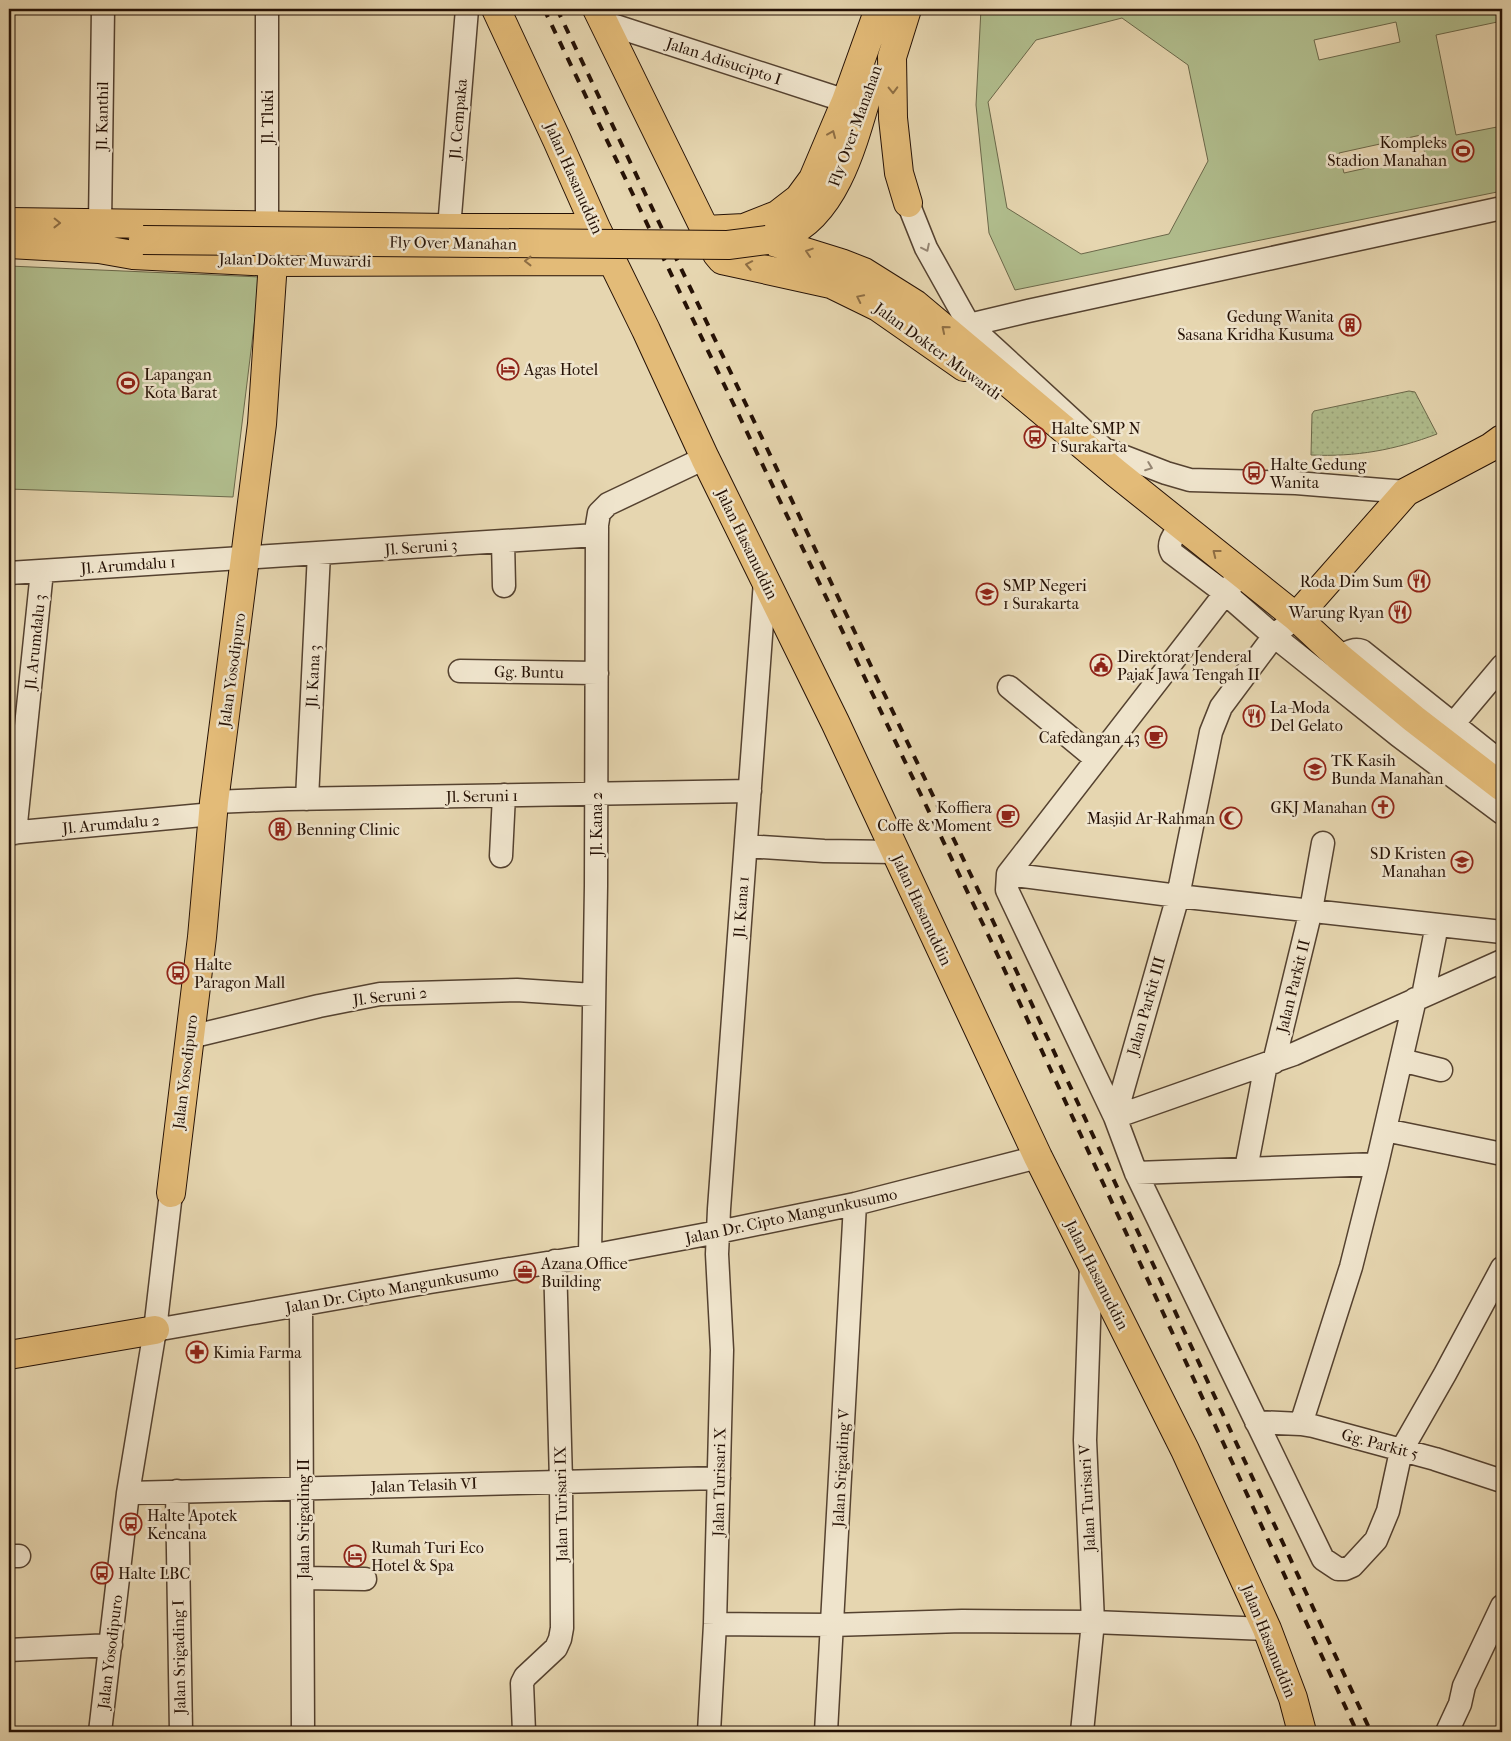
<svg xmlns="http://www.w3.org/2000/svg" width="1511" height="1741" font-family="'IM FELL French Canon',serif">
  <defs>
    <pattern id="grass-dots" width="8" height="8" patternUnits="userSpaceOnUse" patternTransform="scale(1.25)"><rect width="8" height="8" fill="#b1be8e"/><path d="M2 2h.1M6 6h.1" fill="none" stroke="#98a279" stroke-width="1.8" stroke-linecap="round"/></pattern>
  </defs>
  <rect width="100%" height="100%" fill="#e6d6b0"/>
  <filter id="stains"><feTurbulence type="fractalNoise" baseFrequency=".004" numOctaves="4"/><feColorMatrix values="0 0 0 0 .2 0 0 0 0 .09 0 0 0 0 .02 0 0 0 .5 -.17"/></filter>
  <radialGradient id="worn" r=".72"><stop offset=".6" stop-color="#630" stop-opacity="0"/><stop offset="1" stop-color="#630" stop-opacity=".3"/></radialGradient>
  <path fill="url(#grass-dots)" stroke="#6b684a" d="M1409,391l6,1 22,42c-42,16 -81,23 -126,21l1,-41 2,-3z"/>
  <path fill="#b1be8e" stroke="#6b684a" fill-rule="evenodd" d="M981,9h521v12l-66,14 20,100 46,-9v65l-487,99 -26,-57 -13,-128zM1122,18l66,47 20,96 -39,73 -88,20 -74,-46 -19,-106 48,-62zM1396,22l4,20 -81,18 -5,-20zM1421,135l4,20 -81,18 -5,-20z
    M9,266l251,11 -27,220 -224,-8z"/>
  <g fill="none" stroke-linecap="round" stroke-linejoin="round">
    <g stroke="#554230" stroke-width="25">
      <path id="minor" d="M267,9v216
        M603,22l243,79
        M908,203l18,45 43,77 135,124 62,24 24,7 106,3 110,9
        M100,224l3,-215
        M449,228l18,-219
        M969,325l59,-14 474,-103
        M1181,525c-6,9 -15,18 -9,28l53,40 49,43 125,100 103,77
        M503,541l1,45
        M9,573l587,-38
        M1241,573l-233,301 -1,16 108,227 21,56 187,386 15,10h7l7,-3 24,-26 12,-29 13,-60 44,-77 57,-106
        M1339,657c8,-4 14,-9 23,-6l140,112
        M460,671l137,2
        M1009,687l87,72
        M1444,735l58,-69
        M307,799l12,-246
        M214,802l74,-3 462,-8
        M9,833l204,-19
        M15,833l27,-262
        M746,846l78,5 71,1
        M501,856l3,-61
        M1008,874l170,22 324,36
        M1423,996l14,-71
        M190,1037l129,-31 61,-12 137,-4 77,5
        M1401,1060l40,10
        M1274,1062l37,-152 12,-67
        M1115,1117l63,-221 33,-164 10,-25 53,-71 22,-19
        M1115,1117l179,-63 208,-93
        M1385,1130l117,24
        M1246,1169l20,-105
        M1136,1173l241,-9
        M590,1256l6,-370 1,-361 2,-12 9,-9 97,-46
        M301,1305l2,427
        M155,1330l275,-48 160,-26 128,-24 137,-28 183,-47
        M1256,1422l45,2 12,2 122,33 67,22
        M1301,1424l50,-157 26,-103 38,-165
        M177,1491l4,241
        M128,1493l591,-15
        M9,1556h10
        M303,1578l62,1
        M715,1624l117,1 130,-4 131,1 174,7
        M9,1650l102,-5
        M100,1732l28,-239 27,-163 16,-137
        M524,1732l-2,-49 3,-6 31,-29 4,-9 2,-11 -1,-147 -6,-220
        M709,1732l6,-108 7,-274 -5,-96 2,-45 46,-628
        M826,1732l29,-528
        M1082,1732l11,-110 -8,-182 6,-176
        M1447,1732l13,-28 4,-18 38,-80"/>
    </g>
    <g stroke="#251105" stroke-width="30">
      <path id="major" d="M496,9l61,131 39,88 50,102 59,128 130,264 203,435 147,293 82,179 26,69 9,34
        M597,9l120,245 5,6 109,24 47,23 86,60
        M907,9l-15,48 1,61 6,55 9,30
        M9,222l440,6h147
        M705,230l39,-2 33,-13 22,-17 14,-19 33,-78 33,-92
        M767,240l74,23 23,9 51,32 201,169 180,144 43,40 75,62 88,68
        M767,240c6,-2 13,-2 18,-5 55,-23 71,-105 87,-156
        M9,244l90,5 34,6 140,7 338,-1
        M1296,617l110,-125 85,-45 11,-8
        M171,1193l31,-256 12,-135 48,-378 11,-162
        M9,1355l146,-25"/>
    </g>
    <use href="#minor" stroke="#efe4cc" stroke-width="22"/>
    <use href="#major" stroke="#e3bb78" stroke-width="28"/>
    <path stroke="#251105" stroke-width="4" stroke-dasharray="9 9" stroke-linecap="butt" d="M544,9l448,934 365,789
      M557,9l444,929 370,794"/>
    <g stroke="#251105" stroke-width="30" stroke-linecap="butt">
      <path id="major-bridge" d="M143,240l585,5 39,-5"/>
    </g>
    <use href="#major-bridge" stroke="#e3bb78" stroke-width="28"/>
  </g>
  <defs><path id="oneway-chevron" d="M-2-3.5L2.5 0L-2 3.5" fill="none" stroke-width="1.6" stroke-linecap="round" stroke-linejoin="round" transform="scale(1.25)"/></defs>
  <g stroke="#8e6e44">
    <use href="#oneway-chevron" transform="translate(893 90) rotate(89)"/>
    <use href="#oneway-chevron" transform="translate(832 134) rotate(-67)"/>
    <use href="#oneway-chevron" transform="translate(57 223) rotate(1)"/>
    <use href="#oneway-chevron" transform="translate(809 252) rotate(-162)"/>
    <use href="#oneway-chevron" transform="translate(528 261) rotate(180)"/>
    <use href="#oneway-chevron" transform="translate(749 265) rotate(-169)"/>
    <use href="#oneway-chevron" transform="translate(860 298) rotate(-154)"/>
    <use href="#oneway-chevron" transform="translate(945 329) rotate(-140)"/>
    <use href="#oneway-chevron" transform="translate(1216 553) rotate(-142)"/>
  </g>
  <g stroke="#948572">
    <use href="#oneway-chevron" transform="translate(926 248) rotate(64)"/>
    <use href="#oneway-chevron" transform="translate(1149 467) rotate(21)"/>
  </g>
  <defs>
    <g id="stadium-ring" transform="scale(1.125)"><circle r="9.5" fill="#efe4cc" stroke="#8f2418" stroke-width="1.5"/><path d="M0-5a6.5 5 0 1 0 0 10a6.5 5 0 1 0 0-10ZM-3.5-1.8h7v3.6h-7Z" fill="#8f2418"/></g>
    <g id="building-ring" transform="scale(1.125)"><circle r="9.5" fill="#efe4cc" stroke="#8f2418" stroke-width="1.5"/><path d="M-4-6H4V6H1V3H-1V6H-4ZM-2.5-4.3h1.7v1.8h-1.7ZM.8-4.3h1.7v1.8H.8ZM-2.5-1h1.7V.8h-1.7ZM.8-1h1.7V.8H.8Z" fill="#8f2418"/></g>
    <g id="hotel-ring" transform="scale(1.125)"><circle r="9.5" fill="#efe4cc" stroke="#8f2418" stroke-width="1.5"/><path d="M-6-4.5h1.5V1H6V5H4.5V3h-9V5H-6ZM-4 0a1.8 1.8 0 1 1 3.6 0ZM.5 0V-2.5h3Q6-2.5 6 0Z" fill="#8f2418"/></g>
    <g id="bus-ring" transform="scale(1.125)"><circle r="9.5" fill="#efe4cc" stroke="#8f2418" stroke-width="1.5"/><path d="M-5-6H5V4H4V6H2V4H-2V6H-4V4H-5ZM-3.5-4V0h7V-4ZM-3.5 1.2v1.5H-2V1.2ZM2 1.2v1.5H3.5V1.2Z" fill="#8f2418"/></g>
    <g id="restaurant-ring" transform="scale(1.125)"><circle r="9.5" fill="#efe4cc" stroke="#8f2418" stroke-width="1.5"/><path d="M-5-6h1v4h1v-4h1v4h1v-4h1v5L-1.5 .5V6h-2V.5L-5-1ZM5-6V6H3V1.5H1.5Q1.5-4 5-6Z" fill="#8f2418"/></g>
    <g id="school-ring" transform="scale(1.125)"><circle r="9.5" fill="#efe4cc" stroke="#8f2418" stroke-width="1.5"/><path d="M0-5L7-2L0 1L-7-2ZM-4 1L0 2.5L4 1V4Q0 6-4 4Z" fill="#8f2418"/></g>
    <g id="civic-ring" transform="scale(1.125)"><circle r="9.5" fill="#efe4cc" stroke="#8f2418" stroke-width="1.5"/><path d="M-.6-6.5H3V-4.5H.6V-3L4-1V1h2V6H-6V1h2V-1L-.6-3ZM-1.2 2.5V6h2.4V2.5Z" fill="#8f2418"/></g>
    <g id="cafe-ring" transform="scale(1.125)"><circle r="9.5" fill="#efe4cc" stroke="#8f2418" stroke-width="1.5"/><path d="M-5.5-4.5H6V0H3Q3 3.5 0 3.5H-2.5Q-5.5 3.5-5.5 0ZM3-3.2v2h1.7v-2ZM-6 4.5H4V6H-6Z" fill="#8f2418"/></g>
    <g id="church-ring" transform="scale(1.125)"><circle r="9.5" fill="#efe4cc" stroke="#8f2418" stroke-width="1.5"/><path d="M-1.2-6h2.4v3.5h3.3v2.4h-3.3V6h-2.4V-.1h-3.3v-2.4h3.3Z" fill="#8f2418"/></g>
    <g id="mosque-ring" transform="scale(1.125)"><circle r="9.5" fill="#efe4cc" stroke="#8f2418" stroke-width="1.5"/><path d="M3.5-4.9A6 6 0 1 0 3.5 4.9A5 5 0 1 1 3.5-4.9Z" fill="#8f2418"/></g>
    <g id="office-ring" transform="scale(1.125)"><circle r="9.5" fill="#efe4cc" stroke="#8f2418" stroke-width="1.5"/><path d="M-6-3h4V-5.5h4V-3h4V5H-6ZM-1-4.5V-3h2v-1.5ZM-6 0V1H6V0Z" fill="#8f2418"/></g>
    <g id="pharmacy-ring" transform="scale(1.125)"><circle r="9.5" fill="#efe4cc" stroke="#8f2418" stroke-width="1.5"/><path d="M-2-6h4v4h4v4h-4v4h-4v-4h-4v-4h4Z" fill="#8f2418"/></g>
  </defs>
  <g fill-rule="evenodd">
    <use href="#stadium-ring" x="1463" y="151"/>
    <use href="#building-ring" x="1350" y="325"/>
    <use href="#hotel-ring" x="508" y="369"/>
    <use href="#stadium-ring" x="128" y="383"/>
    <use href="#bus-ring" x="1035" y="437"/>
    <use href="#bus-ring" x="1254" y="473"/>
    <use href="#restaurant-ring" x="1419" y="581"/>
    <use href="#school-ring" x="987" y="594"/>
    <use href="#restaurant-ring" x="1400" y="612"/>
    <use href="#civic-ring" x="1101" y="665"/>
    <use href="#restaurant-ring" x="1254" y="716"/>
    <use href="#cafe-ring" x="1156" y="737"/>
    <use href="#school-ring" x="1315" y="769"/>
    <use href="#church-ring" x="1383" y="807"/>
    <use href="#cafe-ring" x="1008" y="816"/>
    <use href="#mosque-ring" x="1231" y="818"/>
    <use href="#building-ring" x="280" y="829"/>
    <use href="#school-ring" x="1462" y="862"/>
    <use href="#bus-ring" x="178" y="973"/>
    <use href="#office-ring" x="525" y="1272"/>
    <use href="#pharmacy-ring" x="197" y="1352"/>
    <use href="#bus-ring" x="131" y="1524"/>
    <use href="#hotel-ring" x="355" y="1556"/>
    <use href="#bus-ring" x="102" y="1573"/>
  </g>
  <g text-anchor="middle" dominant-baseline="central" stroke-width="5" stroke-linejoin="round" paint-order="stroke">
    <g font-size="16" fill="#251105" stroke="#efe4cc">
      <text transform="translate(724 61) rotate(18)">Jalan Adisucipto I</text>
      <text transform="translate(102 116) rotate(-89)">Jl. Kanthil</text>
      <text transform="translate(267 117) rotate(-90)">Jl. Tluki</text>
      <text transform="translate(458 119) rotate(-85)">Jl. Cempaka</text>
      <text transform="translate(855 126) rotate(-70)">Fly Over Manahan</text>
      <text transform="translate(574 178) rotate(66)">Jalan Hasanuddin</text>
      <text transform="translate(453 243) rotate(1)">Fly Over Manahan</text>
      <text transform="translate(295 260) rotate(1)">Jalan Dokter Muwardi</text>
      <text transform="translate(938 351) rotate(36)">Jalan Dokter Muwardi</text>
      <text transform="translate(747 544) rotate(64)">Jalan Hasanuddin</text>
      <text transform="translate(421 547) rotate(-4)">Jl. Seruni 3</text>
      <text transform="translate(128 565) rotate(-4)">Jl. Arumdalu 1</text>
      <text transform="translate(35 642) rotate(-84)">Jl. Arumdalu 3</text>
      <text transform="translate(232 670) rotate(-82)">Jalan Yosodipuro</text>
      <text transform="translate(529 672) rotate(1)">Gg. Buntu</text>
      <text transform="translate(313 676) rotate(-87)">Jl. Kana 3</text>
      <text transform="translate(482 796) rotate(-1)">Jl. Seruni 1</text>
      <text transform="translate(111 824) rotate(-5)">Jl. Arumdalu 2</text>
      <text transform="translate(596 824) rotate(-90)">Jl. Kana 2</text>
      <text transform="translate(741 907) rotate(-86)">Jl. Kana 1</text>
      <text transform="translate(922 910) rotate(65)">Jalan Hasanuddin</text>
      <text transform="translate(1293 986) rotate(-76)">Jalan Parkit II</text>
      <text transform="translate(390 996) rotate(-6)">Jl. Seruni 2</text>
      <text transform="translate(1146 1006) rotate(-74)">Jalan Parkit III</text>
      <text transform="translate(185 1072) rotate(-83)">Jalan Yosodipuro</text>
      <text transform="translate(791 1216) rotate(-12)">Jalan Dr. Cipto Mangunkusumo</text>
      <text transform="translate(1097 1275) rotate(63)">Jalan Hasanuddin</text>
      <text transform="translate(392 1289) rotate(-10)">Jalan Dr. Cipto Mangunkusumo</text>
      <text transform="translate(1380 1444) rotate(15)">Gg. Parkit 5</text>
      <text transform="translate(841 1468) rotate(-87)">Jalan Srigading V</text>
      <text transform="translate(719 1482) rotate(-89)">Jalan Turisari X</text>
      <text transform="translate(424 1485) rotate(-2)">Jalan Telasih VI</text>
      <text transform="translate(1087 1498) rotate(-93)">Jalan Turisari V</text>
      <text transform="translate(561 1504) rotate(-91)">Jalan Turisari IX</text>
      <text transform="translate(303 1519) rotate(-90)">Jalan Srigading II</text>
      <text transform="translate(1269 1641) rotate(68)">Jalan Hasanuddin</text>
      <text transform="translate(110 1652) rotate(-83)">Jalan Yosodipuro</text>
      <text transform="translate(179 1657) rotate(-91)">Jalan Srigading I</text>
    </g>
    <g font-size="16" fill="#251105" stroke="#efe4cc" text-anchor="start">
      <text x="1447" y="142" text-anchor="end">Kompleks<tspan x="1447" dy="18">Stadion Manahan</tspan></text>
      <text x="1334" y="316" text-anchor="end">Gedung Wanita<tspan x="1334" dy="18">Sasana Kridha Kusuma</tspan></text>
      <text x="524" y="369">Agas Hotel</text>
      <text x="144" y="374">Lapangan<tspan x="144" dy="18">Kota Barat</tspan></text>
      <text x="1051" y="428">Halte SMP N<tspan x="1051" dy="18">1 Surakarta</tspan></text>
      <text x="1270" y="464">Halte Gedung<tspan x="1270" dy="18">Wanita</tspan></text>
      <text x="1403" y="581" text-anchor="end">Roda Dim Sum</text>
      <text x="1003" y="585">SMP Negeri<tspan x="1003" dy="18">1 Surakarta</tspan></text>
      <text x="1384" y="612" text-anchor="end">Warung Ryan</text>
      <text x="1117" y="656">Direktorat Jenderal<tspan x="1117" dy="18">Pajak Jawa Tengah II</tspan></text>
      <text x="1270" y="707">La-Moda<tspan x="1270" dy="18">Del Gelato</tspan></text>
      <text x="1140" y="737" text-anchor="end">Cafedangan 43</text>
      <text x="1331" y="760">TK Kasih<tspan x="1331" dy="18">Bunda Manahan</tspan></text>
      <text x="992" y="807" text-anchor="end">Koffiera<tspan x="992" dy="18">Coffe &amp; Moment</tspan></text>
      <text x="1367" y="807" text-anchor="end">GKJ Manahan</text>
      <text x="1215" y="818" text-anchor="end">Masjid Ar-Rahman</text>
      <text x="296" y="829">Benning Clinic</text>
      <text x="1446" y="853" text-anchor="end">SD Kristen<tspan x="1446" dy="18">Manahan</tspan></text>
      <text x="194" y="964">Halte<tspan x="194" dy="18">Paragon Mall</tspan></text>
      <text x="541" y="1263">Azana Office<tspan x="541" dy="18">Building</tspan></text>
      <text x="213" y="1352">Kimia Farma</text>
      <text x="147" y="1515">Halte Apotek<tspan x="147" dy="18">Kencana</tspan></text>
      <text x="371" y="1547">Rumah Turi Eco<tspan x="371" dy="18">Hotel &amp; Spa</tspan></text>
      <text x="118" y="1573">Halte LBC</text>
    </g>
  </g>
  <rect width="1511" height="1741" fill="none" stroke="#e6d6b0" stroke-width="30"/>
  <rect x="10" y="10" width="1491" height="1721" fill="none" stroke="#251105" stroke-width="2.5"/>
  <rect x="15" y="15" width="1481" height="1711" fill="none" stroke="#251105"/>
  <rect width="100%" height="100%" filter="url(#stains)"/>
  <rect width="100%" height="100%" fill="url(#worn)"/>
</svg>
